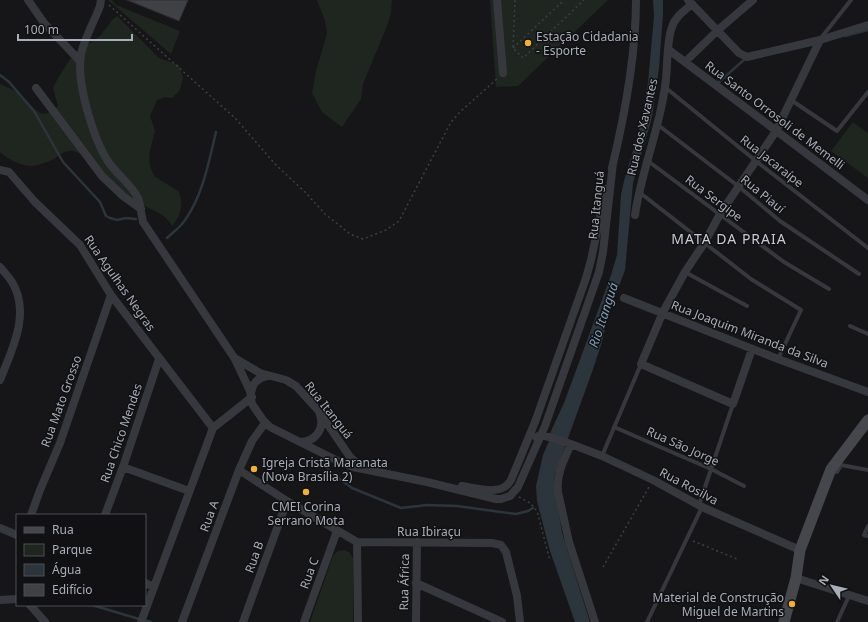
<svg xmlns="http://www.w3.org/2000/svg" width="868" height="622" font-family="'Noto Sans',sans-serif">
  <rect width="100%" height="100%" fill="#161618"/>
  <path fill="#1e261f" d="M108,0h4l4,5 64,26 -9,23z
    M317,0h75l-1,13 -4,13 -24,58 -2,15 -19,28 -20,-15 -10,-19 4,-22 11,-38 -2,-12z
    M490,0h118l-90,86 -22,1z
    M117,16l42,42 20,7 4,13 -3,12 -8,8 -7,-1 -8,3 -7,16 5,15 -6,23 1,12 4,10 24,15c7,10 2,27 -6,35 -8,-16 -34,-20 -46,-30 -13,-11 -36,-42 -53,-45 -7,-1 -14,4 -19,8 -6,3 -15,6 -21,7 -10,1 -26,-7 -33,-14v-68c6,3 12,5 17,8 15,9 21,34 41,14l-5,-18 5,-10 16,-25 26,-17 13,-17z
    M853,122l15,11v45l-37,-27z
    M344,550l6,3 3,6v63h-43l23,-66 5,-5z"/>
  <path fill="#2c353c" d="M653,0h10v14l-4,54 -7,49 -19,66 -8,87 -18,49 -5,23 -10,30 -37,102 -1,7 8,52 28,89h-15l-25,-71 -13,-50 -1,-15 7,-31 6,-14 2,-10 13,-28 47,-128 6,-20 4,-60 3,-14 15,-50 9,-48 6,-67z"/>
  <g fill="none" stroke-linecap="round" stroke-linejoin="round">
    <path stroke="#2c353c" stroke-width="2.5" d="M845,36l23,-6
      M0,75l9,7 25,29 29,51 37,40 6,14 4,2 7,2 9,-2 10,1
      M716,82h3l27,-24
      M167,238c6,-6 14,-11 18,-18 18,-25 24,-59 31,-88
      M323,463l7,9 22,16 49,20 26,-3 30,1 59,8 12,-3 5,-3
      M92,605l47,14
      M144,620l7,2"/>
  </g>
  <path fill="#404145" stroke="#303034" d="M127,0h61l-9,21z"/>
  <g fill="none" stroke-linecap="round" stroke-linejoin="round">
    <path stroke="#3d3f44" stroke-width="1.5" stroke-dasharray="2 3" stroke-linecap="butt" d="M515,0l-2,48 10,10 61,-58
      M109,5l126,113 40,46 31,29 19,21 25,20 13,5 23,-9 13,-9 52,-99 9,-10 38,-34
      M513,48l51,-48
      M519,497l11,6 7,8 13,50
      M693,541l44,18
      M603,567l46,-80"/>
    <path stroke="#37383d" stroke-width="4" d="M821,38l30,-38
      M666,88l90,73 112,87
      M791,100l46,31 31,-39
      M658,125l80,61 42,35 79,53
      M648,161l136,101 45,27
      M639,192l112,87 50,31 -23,49
      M685,272l62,34
      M850,326l18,8
      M614,427l97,42 33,17
      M602,456l39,-92
      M833,470l4,2 4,-7 27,5
      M699,505l34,-101
      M868,526l-4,9 4,1
      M647,622l55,-115
      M837,622l12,-26"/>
    <path stroke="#37383d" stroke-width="8" d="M28,0l16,23 36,38
      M101,0l-1,6c-5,14 -17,35 -19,49 -5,27 12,82 26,105 9,14 24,24 31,38 3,8 3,16 5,24l92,137 15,32 2,13 11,16 7,7 68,34 15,6 74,15 69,17h5l9,-3 8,-9 27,-61 54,-154 4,-20 10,-89
      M497,0l6,73
      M688,0l51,53 8,4 73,-17 48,-15
      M669,50l199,150
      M685,62l33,-32 35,-30
      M36,88l66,88 21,20 18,13
      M612,168c13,-54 24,-112 24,-168
      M0,170l9,2 26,30 45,43 31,50 102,133 -72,194
      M635,215c6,-43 24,-84 30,-128 3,-17 1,-45 7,-60 3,-10 12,-16 20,-23
      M0,267c4,5 9,10 12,15 19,31 0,68 -12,98
      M624,298l154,61 90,33
      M752,349l-19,55 -92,-40 22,-52 22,-40 20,-30 15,-28 56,-83 44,-91
      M236,359l24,14 26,7 10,6 22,24 32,47 14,12
      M251,393c1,-9 6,-15 16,-17
      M213,428l39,-31
      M536,437l5,-2 8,2 22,7 31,12 51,24 49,27 98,43
      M300,442c15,0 25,-13 20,-27
      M571,444c-7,16 -15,30 -13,48l11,50 26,80
      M123,467l66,24
      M239,470l48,31 70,41 135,1 9,2 5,7 11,44 3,26
      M462,486c15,2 40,11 49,-6l24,-58 51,-144 5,-18 15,-71
      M31,515l9,-25 20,-47 51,-148
      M105,515l18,-48 36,-108
      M0,528l17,7
      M357,542l1,80
      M796,578l72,23
      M145,583l9,4
      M416,583l86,39
      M0,600l17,-1
      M30,605l15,17
      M182,622l57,-152 13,-29 13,-18
      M243,622l44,-121
      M304,622l33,-91
      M416,622l1,-80"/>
    <path stroke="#45474d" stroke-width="11" d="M784,622l12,-44 4,-28 31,-81 37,-49"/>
  </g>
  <g fill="#f2b134" stroke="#111113" stroke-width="1.5">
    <circle cx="528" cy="43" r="4"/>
    <circle cx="254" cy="469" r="4"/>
    <circle cx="306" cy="492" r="4"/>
    <circle cx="792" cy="604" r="4"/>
  </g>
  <g text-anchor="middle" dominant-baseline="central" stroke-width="3" stroke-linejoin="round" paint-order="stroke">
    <g font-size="12" fill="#a8adb8" stroke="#111113" text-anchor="start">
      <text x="536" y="36">Estação Cidadania<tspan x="536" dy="14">- Esporte</tspan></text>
      <text x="262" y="462">Igreja Cristã Maranata<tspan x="262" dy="14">(Nova Brasília 2)</tspan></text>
      <text x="306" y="506" text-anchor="middle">CMEI Corina<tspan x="306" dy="14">Serrano Mota</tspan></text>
      <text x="784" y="597" text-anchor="end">Material de Construção<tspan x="784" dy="14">Miguel de Martins</tspan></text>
    </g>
    <g font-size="12" fill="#a8adb8" stroke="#111113">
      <text transform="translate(775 115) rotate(37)">Rua Santo Orrosoli de Memelli</text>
      <text transform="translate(642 127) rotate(-77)">Rua dos Xavantes</text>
      <text transform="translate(772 161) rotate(38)">Rua Jacaraípe</text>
      <text transform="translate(763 194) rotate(39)">Rua Piauí</text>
      <text transform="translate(714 198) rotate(37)">Rua Sergipe</text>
      <text transform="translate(596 205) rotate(-84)">Rua Itanguá</text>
      <text transform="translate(120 283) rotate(55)">Rua Agulhas Negras</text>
      <text transform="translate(750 334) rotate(21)">Rua Joaquim Miranda da Silva</text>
      <text transform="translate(61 401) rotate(-70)">Rua Mato Grosso</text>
      <text transform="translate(329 410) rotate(52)">Rua Itanguá</text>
      <text transform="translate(121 433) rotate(-71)">Rua Chico Mendes</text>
      <text transform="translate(683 446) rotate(24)">Rua São Jorge</text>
      <text transform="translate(689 486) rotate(28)">Rua Rosilva</text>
      <text transform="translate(209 516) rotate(-70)">Rua A</text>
      <text x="429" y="531">Rua Ibiraçu</text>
      <text transform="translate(254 557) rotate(-70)">Rua B</text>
      <text transform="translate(309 573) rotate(-70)">Rua C</text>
      <text transform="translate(404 582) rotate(-89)">Rua África</text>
    </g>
    <g font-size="13" font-style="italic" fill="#7f9bb3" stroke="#111113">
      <text transform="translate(603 315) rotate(-72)">Rio Itanguá</text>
    </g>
    <g font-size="14" letter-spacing="1" fill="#c9ccd4" stroke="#111113">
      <text x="729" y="238">MATA DA PRAIA</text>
    </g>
  </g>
  <rect x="16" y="514" width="130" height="92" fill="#111113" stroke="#4d4f55"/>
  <rect x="24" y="527" width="20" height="6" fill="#45474d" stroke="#4d4f55"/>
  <text x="52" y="534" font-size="12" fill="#a8adb8">Rua</text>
  <rect x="24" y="544" width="20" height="12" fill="#1e261f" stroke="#4d4f55"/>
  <text x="52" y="554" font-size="12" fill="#a8adb8">Parque</text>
  <rect x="24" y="564" width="20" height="12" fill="#2c353c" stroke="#4d4f55"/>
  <text x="52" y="574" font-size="12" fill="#a8adb8">Água</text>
  <rect x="24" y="584" width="20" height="12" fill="#404145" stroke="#4d4f55"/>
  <text x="52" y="594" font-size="12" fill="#a8adb8">Edifício</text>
  <g transform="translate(832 586) rotate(305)" stroke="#111113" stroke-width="3" paint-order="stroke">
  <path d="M0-3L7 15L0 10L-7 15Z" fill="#a8adb8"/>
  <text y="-6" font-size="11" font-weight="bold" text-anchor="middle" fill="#a8adb8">N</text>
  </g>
  <path d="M18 34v6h114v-6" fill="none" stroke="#a8adb8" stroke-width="2"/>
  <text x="24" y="34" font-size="12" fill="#a8adb8" stroke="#111113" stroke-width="3" paint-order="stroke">100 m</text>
</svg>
